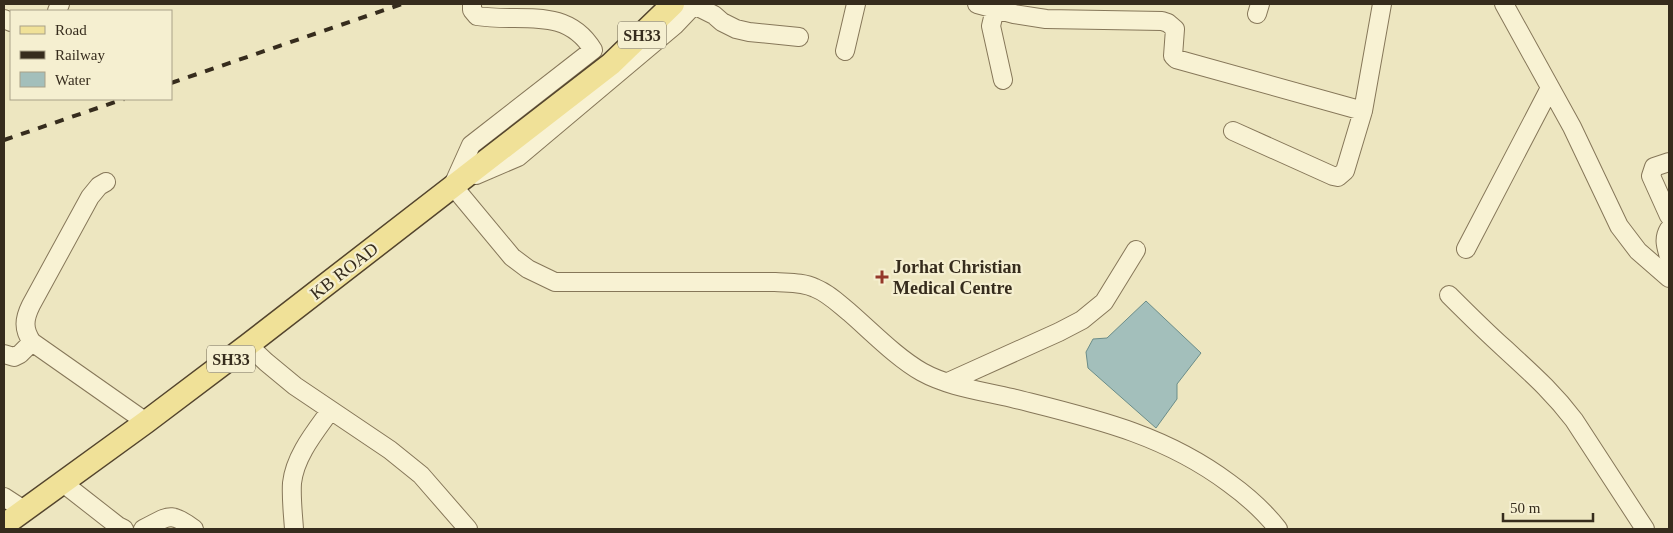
<svg xmlns="http://www.w3.org/2000/svg" width="1673" height="533" font-family="Georgia,serif">
  <rect width="100%" height="100%" fill="#ede6c0"/>
  <path fill="#a3bfbb" stroke="#6b8d89" d="M1146,301l55,52 -24,31v15l-21,29 -68,-60 -2,-16 7,-13 14,-1z"/>
  <g fill="none" stroke-linecap="round" stroke-linejoin="round">
    <g stroke="#867759" stroke-width="20">
      <path id="minor" d="M977,4l37,10 32,5 116,2 6,2 7,6 -2,27 3,3 187,52
        M1504,4l68,123 47,99 19,25 31,27
        M995,9l-4,17 12,54
        M57,11l3,-7
        M1257,14l3,-10
        M4,19l7,3
        M845,51l11,-47
        M1233,131l100,45 5,1 7,-6 18,-60 19,-107
        M1669,162l-15,5 -3,9 18,40
        M476,175l42,-18 157,-132 19,-20 20,10 8,7 14,7 13,3 50,5
        M106,182l-7,4 -9,11 -59,108c-7,14 -8,24 1,37l114,80
        M453,185l18,-40 122,-95c-27,-45 -74,-27 -116,-34l-5,-6v-6
        M453,186l59,71 16,12 27,13h220c13,1 28,0 40,6 13,5 23,15 34,24 22,19 48,46 73,60 27,15 61,19 90,26 79,20 150,35 217,85 18,13 35,28 49,46
        M1669,229c-6,10 -3,17 0,28
        M1466,249l84,-161
        M1449,295c18,18 36,36 55,53 27,25 48,43 70,72l71,109
        M248,345l18,17 29,24 95,64 31,25 47,54
        M4,354l10,3 6,-3 12,-12
        M948,382l111,-50 23,-12 22,-18 32,-52
        M63,483l55,43 6,3
        M4,497l20,13
        M143,529c25,-12 26,-19 51,0
        M294,529c-1,-15 -3,-31 -2,-46 3,-27 23,-51 38,-72"/>
    </g>
    <g stroke="#53442d" stroke-width="25">
      <path id="major" d="M4,525l142,-103 102,-77 363,-281 62,-60"/>
    </g>
    <use href="#minor" stroke="#f8f2d3" stroke-width="18"/>
    <use href="#major" stroke="#f0e198" stroke-width="22"/>
    <path stroke="#362c1d" stroke-width="4" stroke-dasharray="9 9" stroke-linecap="butt" d="M171,83l231,-79
      M4,140l120,-41"/>
  </g>
  <path fill="#94382a" stroke="#f5efd0" stroke-width="2" d="M879.5 269.5h5v5h5v5h-5v5h-5v-5h-5v-5h5z"/>
  <g text-anchor="middle" dominant-baseline="central" stroke-width="4.5" stroke-linejoin="round" paint-order="stroke">
    <g fill="#f5efd0" stroke="#6f6653" stroke-width="1">
      <rect x="618" y="21.5" width="48" height="27" rx="4"/>
      <rect x="207" y="345.5" width="48" height="27" rx="4"/>
    </g>
    <g font-size="16" font-weight="bold" fill="#362c1d">
      <text x="642" y="35">SH33</text>
      <text x="231" y="359">SH33</text>
    </g>
    <g font-size="18" font-weight="bold" fill="#362c1d" stroke="#f5efd0" text-anchor="start">
      <text x="893" y="267">Jorhat Christian<tspan x="893" dy="21">Medical Centre</tspan></text>
    </g>
    <g font-size="18" fill="#362c1d" stroke="#f5efd0">
      <text transform="translate(344 271) rotate(-38)">KB ROAD</text>
    </g>
  </g>
  <rect width="1673" height="533" fill="none" stroke="#362c1d" stroke-width="10"/>
  <rect x="10" y="10" width="162" height="90" fill="#f5efd0" stroke="#a9a188"/>
  <rect x="20" y="26" width="25" height="8" fill="#f0e198" stroke="#a9a188"/>
  <text x="55" y="35" font-size="15" fill="#362c1d">Road</text>
  <rect x="20" y="51" width="25" height="8" fill="#362c1d" stroke="#a9a188"/>
  <text x="55" y="60" font-size="15" fill="#362c1d">Railway</text>
  <rect x="20" y="72" width="25" height="15" fill="#a3bfbb" stroke="#a9a188"/>
  <text x="55" y="85" font-size="15" fill="#362c1d">Water</text>
  <path d="M1503 513v8h90v-8" fill="none" stroke="#362c1d" stroke-width="2.5"/>
  <text x="1510" y="513" font-size="15" fill="#362c1d" stroke="#f5efd0" stroke-width="4" paint-order="stroke">50 m</text>
</svg>
